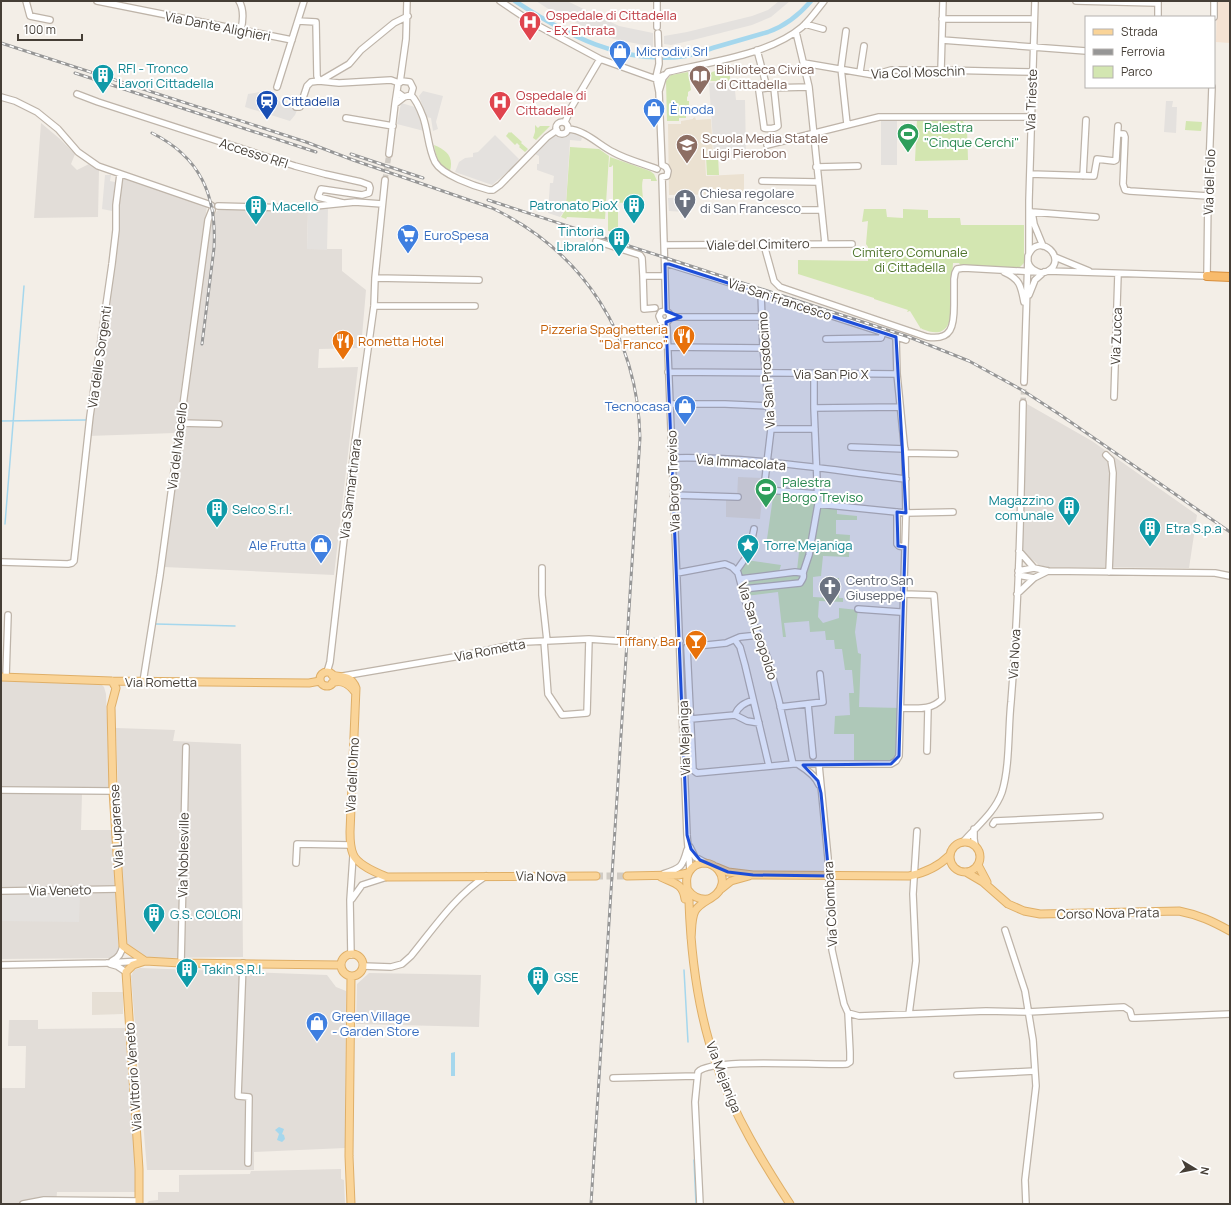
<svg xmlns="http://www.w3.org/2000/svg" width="1231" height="1205" font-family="Manrope,sans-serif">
  <rect width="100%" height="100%" fill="#f3eee7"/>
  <path fill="#e6dfd5" d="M92,992h31v22l-31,1z"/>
  <path fill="#f4e2d2" d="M1217,1h13v42l-14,-1z"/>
  <path fill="#e2ddd8" d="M41,123l19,16 15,15 -4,10 6,6 12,-6 10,6 -1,47 -64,1z
    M124,178l83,28 -32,227 -87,3 32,-255z
    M220,208l88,3 -1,38h35v22l24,19 -5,58 -42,1 -1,19 40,-1 -24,208 -170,-8 45,-343 6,-11z
    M1027,404l65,37 105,74 -8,53 -142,-1 -8,-2 -14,-11 -3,-7z
    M1,681l94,2 7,2 2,2 2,7 4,101 -28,-1 -1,36h31l7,121 -2,4 -4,3 -112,1z
    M116,728l59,2 -2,11 68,3 2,213 -87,1 -16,-2 -14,-12 -6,-91z
    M140,968l187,7 9,12 10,4 -1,157 -91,4v18h-107l-16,-194 3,-6z
    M369,973l112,2 -2,52 -123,-3 1,-40z
    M9,1020h29v9l87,-1 12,148 -1,16h-79l-1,12h-55v-116h24l1,-42h-18z
    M341,1169v10l3,1 1,24h-199l3,-3 9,-1v-8h21v-17l71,-1 1,-3z"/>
  <path fill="#ebe1d1" d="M695,117l1,3 15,-1 2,36 -8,1 1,20 38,-2v20l-75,1 -1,-71h13v-3l12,-2v-1z
    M738,477l24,1 -3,15 13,2v6l-10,-1 -2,19 -34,-2v-19l11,1z"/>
  <path fill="#d3e6b1" d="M730,67v11l-1,3h-22v-4l5,-5z
    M688,72l3,18 -3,2v4l-1,1v4h2v12l-3,1v4h-7v3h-12l-1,-40 5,-6z
    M917,119l45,1 5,8 1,32 -53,1z
    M1186,121l16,1 -1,9 -16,-1z
    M535,125l3,3 2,-2h10l-14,14 -3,-2 2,-6z
    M509,132l1,1 1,-1 11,10 -1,1 7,6 -3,3 -6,-5 1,-1 -3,-3 -2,2 -9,-9z
    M434,145c12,5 20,11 16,26 -12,-4 -14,-16 -16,-26z
    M570,147l29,2 10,7 -4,63 -38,-2 -1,2 -5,-2 3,-5 2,-8z
    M706,156h12l1,19h-12z
    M610,157l40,14 4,3 3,7h-6v-2h-8c-2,7 0,15 0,23l-30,1v-38l-2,2h-2z
    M608,209h10v22h-10z
    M864,209h22l1,8 16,1v-9l25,1v8h32l1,7h63v38l-4,4 -5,1 -54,-2 -2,-3h-6l-3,57c-5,15 -15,14 -28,9v-1l-1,1 -11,-18 -3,1 1,-2 -34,-11v-1l-76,-24v-14l70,1v-14l-2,-3 2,-23 -6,1z
    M774,490l44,4v10l19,2v8l20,2v4h-21v14l14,1 -1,22 -26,-1 -2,20 -8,1v20l19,1 1,-20h6v20h4v4l-24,-1 -1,16 5,6 16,-5v-10l19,2 -3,22 3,21 3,1 -2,53 42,1 -5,53 -42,4v-31h-20l1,-18 15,-1 -1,-22h5l-2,-23h-7l-3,-21h-7l-1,-9h-8l-1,-9 -15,1 -1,-11 -25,2 2,14h-3l-5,-45 -32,4 -7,-26 7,-10 35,5 -2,7 18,-2 2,-18 -20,-3v-5l-14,-2 2,-3z"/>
  <path fill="#e4e1de" d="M536,1h31l52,25 34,7v14l-39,-8 -15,-5 -49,-24z
    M779,1h11l-19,16 -19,8 -59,15 -22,5 -7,-1v-8l23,-4 65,-16 16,-6z
    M734,81l2,19h9l1,54 -32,1 -5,-72z
    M423,91l20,5 -7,26 2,7 -5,2 -2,-13 -5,-1 -7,-21z
    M260,92h9l4,7 25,9 -3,7 -5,6 -45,-14 3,-13z
    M1166,101h7l-1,6h5l-1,26 -12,-1z
    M401,103l14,4 9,24 -27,-7z
    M881,121h16v44h-16z
    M570,133l5,1 7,4 -1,3 -11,-1 -4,62 -2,9 -4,6 -12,-4 2,-30h3l1,-7 -17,-6v-6h2v-8l-4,-2 17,-18 3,-1 6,2 6,-1z
    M495,135l24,24 -7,9 -20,17 -37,-13 4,-10 6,-4 8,-1v-4l5,-1z
    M105,175h6l-1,6 5,1 -3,29 -10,-2z
    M689,197v13h-3v2l-17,-1 -1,-13z
    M328,208l-1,42 -20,-1 1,-39z
    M80,894l-1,28 -78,-1v-26z"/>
  <path fill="#a5d7ed" d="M455,1052v24h-4v-23z
    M279,1127l5,2 -2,5 2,1 1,4 -3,3 -5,-2 2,-6 -4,-4z"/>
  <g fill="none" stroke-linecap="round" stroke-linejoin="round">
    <path stroke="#a5d7ed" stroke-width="1.5" d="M1,421l85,-1
      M5,524l19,-238
      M156,624l79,2
      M684,970l4,72
      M694,1160l2,44"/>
    <path stroke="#a5d7ed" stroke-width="4.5" d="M515,1c50,33 109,65 171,55 10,-2 20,-6 30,-9 17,-5 35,-10 52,-15 17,-6 31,-17 43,-31"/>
    <path stroke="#d0cbc4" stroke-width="5.5" stroke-dasharray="5.5 3" stroke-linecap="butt" d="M385,180l4,-26
      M1023,403l1,-21"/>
    <path stroke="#d0cbc4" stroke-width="7" stroke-dasharray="7 3.5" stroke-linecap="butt" d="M596,876h31"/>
    <g stroke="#beb4a9" stroke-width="8">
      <path id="minor" d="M26,1l4,15 20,4
        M97,1l195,39
        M239,1c5,8 4,20 2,29
        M500,1l33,22 67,36 56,20 8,-4
        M657,1v26
        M1076,1l81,2
        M1158,1v16
        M1214,17v-16
        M942,19h92
        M298,21l18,1 1,54 2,5
        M805,24l18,5
        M846,31l-5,37 6,56
        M796,32l13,55 16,156
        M658,33l1,31 -3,13 3,15 3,73
        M942,40l144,11
        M757,50l10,38 42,-1
        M804,63l70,12 17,-5h50l91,2
        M941,70l2,-69
        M860,72l4,-26
        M320,81l29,-17 12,-14 33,-27 14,-7
        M400,82l6,-43 1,-38
        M277,87l27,-86
        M767,88l-7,1 -1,2 5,36v1c4,1 11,1 14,-2l-4,-38
        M659,91l4,-13 5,-6c41,-10 101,-17 134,-45 8,-7 15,-17 22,-26
        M397,92l7,5 7,-2 2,-7 -3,-6 -8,-1 -4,3 -3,20 9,-7
        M77,94l21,8 197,64 30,8 36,8 8,3 1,3 -1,5 -7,2 -41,-6 -3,8 25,6
        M411,95c6,6 9,14 12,22 5,14 5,31 12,45 7,13 39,24 54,28h4l7,-5 47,-48 10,-7
        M1,97l14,4 22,11 21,17 20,23 20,14 113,39
        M296,107h4l7,-21 4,-4 8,-1 20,2 52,-3 8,3
        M346,118l47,8
        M565,122l6,-14 29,-49
        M556 128a6 6 0 1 1 12 0a6 6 0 1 1-12 0Z
        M568,129c17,1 31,16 45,23 14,8 29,11 44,17
        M1118,134h6l1,3 -2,47 2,6 5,1 78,5
        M767,145l112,-28h152
        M389,154l6,-50
        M662,165l4,2 2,4 -1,5 -5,1
        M816,167l42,-1
        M1030,174l64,2 3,-17 17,2 2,-1 2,-34
        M1083,176l3,-56
        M662,177l4,134 3,2 1,4 -2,4 -2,1
        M762,181l56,1
        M218,206l78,2 59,-6 27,2
        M795,210h26
        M1032,212l64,5
        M1032,212l2,12 9,22
        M596,241l44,14 2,3 1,18h22
        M664,245l188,-1
        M764,245l10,36 6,6 147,50c25,4 27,-11 27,-32 0,-8 0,-17 0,-26l1,-6 2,-4 7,-1 74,4
        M1029,253v-53l6,-199
        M1055,257l34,14
        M665,264h4l55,17 182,59
        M1048,271l159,5 1,-80 4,-109
        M1004,272c16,7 17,14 20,30
        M643,276l1,33 11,-1
        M375,278l104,2
        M761,293l2,55 8,81 -7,59 3,2 51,4
        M1029,295l6,-15 9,-8
        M374,306h101
        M670,317h92
        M666,322l1,6 20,507 3,35
        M666,322l-5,-1 -2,-5 2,-4 5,-1
        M826,339l55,-1 2,-6
        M667,347l96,1
        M668,372l229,2
        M1024,382l4,-126c10,-26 41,3 20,15 -4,2 -9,2 -12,0 -5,-2 -7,-5 -8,-9
        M1114,397l4,-123
        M670,404h55l44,2
        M814,408l86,-1
        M180,423l39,1
        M771,429h44
        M851,447l54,2
        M905,453l50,1
        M1106,455l5,5 2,13 -4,99
        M672,458c78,-2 156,12 234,21
        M673,495l65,2
        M818,504l88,9 47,-1
        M897,512v32l2,2 6,1
        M1019,551l15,17 14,3 167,2 15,3
        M1,562l67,2 4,-1 2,-2 16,-145 22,-152 4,-34v-25l4,-31
        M542,568v27l5,46
        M737,570l12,-17 5,-24
        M1018,571l16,-3
        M677,573l48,-9 7,3 6,6 9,34 21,52 11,42 14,63
        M803,573l6,-18 9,-51 -4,-96v-34
        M1018,575l16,3
        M740,579l55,-7 8,1c1,4 0,6 -3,10l-57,6
        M1017,594l17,-16 14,-7
        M858,609l42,3
        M735,640l5,7 5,18 24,101
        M544,641l4,53 14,21 25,-2 2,-74
        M637,641l31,1 12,-1
        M327,672l3,-10 25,-220 19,-136 1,-28 10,-98
        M343,676l117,-20 65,-14 64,-3 28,2
        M6,677l2,-62
        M143,682l17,-107 48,-355 4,-10
        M808,704l5,52
        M780,707l43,-5 -3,-28
        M901,708c15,0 30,3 41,-9l-8,-104 -30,-1
        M735,715c3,-9 10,-12 18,-15
        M691,719l44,-4 12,6 12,2
        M684,749h8l1,21 4,3 96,-9h98l5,-3 3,-5 7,-243 -1,-60 -8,-79 -1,-37
        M692,749l-5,-102 39,-4 14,-6 19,-2
        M927,751l1,-43
        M799,765c8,5 17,11 20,20
        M819,765l9,93 4,92 12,54 4,9 11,3 127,-5 42,1 96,-5 6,4 2,7h4l94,-4
        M1,790l112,1
        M993,824l2,-3 105,-5
        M974,829v10l1,6
        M963,842c14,-16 32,-30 39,-50 8,-26 6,-63 9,-90 8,-100 10,-200 12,-299
        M690,847l5,10 11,6
        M296,863l1,-19 54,1
        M663,874c18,-6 19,-6 24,-24
        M1,891l118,-2
        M352,899l10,-14 25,-8
        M1005,930l20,61 8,49 3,46 -11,94 1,24
        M351,955l-1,-55 3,-44
        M112,961c7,-3 9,-8 11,-15
        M181,963l5,-216
        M243,963l-5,133 11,1 -1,66
        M110,964l7,2 9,6
        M1,965l105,-2 35,-2
        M363,966l28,1 11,-3 9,-8c23,-28 44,-60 75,-80
        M909,1014l7,-53 -3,-67 4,-63
        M957,1075l78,-4
        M613,1078l83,-2
        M23,1204l21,-4 95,1
        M700,1204l-5,-102 3,-30c13,-15 124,-6 149,-8l3,-2v-10l-2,-39"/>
    </g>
    <g stroke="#dfaf68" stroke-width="9">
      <path id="major" d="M320 679a7 7 0 1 1 14 0a7 7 0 1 1-14 0Z
        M332,675c11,3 19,0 24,13l-6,144c0,7 0,15 3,22 4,11 24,19 34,23l209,-1
        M1,677l111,4 197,2 11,-2
        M112,681l4,7 -5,19 2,84 10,155 22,15
        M332,683c10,-4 17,1 23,9
        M950 857a15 15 0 1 1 30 0a15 15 0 1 1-30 0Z
        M978,865l9,17
        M716,867l12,5 25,3 156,1c16,-3 30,-10 41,-21
        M966,872l17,10 25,22 16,7 16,3 139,-3c20,4 33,10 51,20
        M627,876l51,-1 10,-2
        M661,877c12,6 22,6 24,22
        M721,889l10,-8 18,-5
        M688,890c5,7 11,10 20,9
        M691,938c1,-9 0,-19 4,-27 7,-12 24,-12 27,-27 2,-10 -6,-20 -17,-21 -5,0 -10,2 -13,5 -10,10 -3,23 -3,34 2,55 9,112 28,164 17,49 45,95 73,138
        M341 965a11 11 0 1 1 22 0a11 11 0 1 1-22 0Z
        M139,1204v-35l-13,-197 7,-7 12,-4 36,2 160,2
        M351,1204l-2,-48 2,-180"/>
    </g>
    <g stroke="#d78e3c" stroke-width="10">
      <path id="highway" d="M1207,276l23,1"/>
    </g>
    <use href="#minor" stroke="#fff" stroke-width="5.5"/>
    <use href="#major" stroke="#fad498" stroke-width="7"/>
    <use href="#highway" stroke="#f8bb6c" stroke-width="8"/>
    <g stroke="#969696" stroke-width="3">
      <path id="rail" d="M1,43l305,99 47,18 139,48c92,44 146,129 148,230l-49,766
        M75,73l241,79
        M152,133c48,24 65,62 62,115l-12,96
        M351,154l72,24
        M488,200l421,137 60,24 53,29 37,24 171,118"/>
    </g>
    <use href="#rail" stroke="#fff" stroke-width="1.5" stroke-dasharray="4.5" stroke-linecap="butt"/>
  </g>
  <path fill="#1d4ed8" fill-opacity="0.2" stroke="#1d4ed8" stroke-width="3" stroke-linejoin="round" d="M665,264h4l227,73 10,176 -9,-1 1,34 7,1 -6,209 -8,8 -88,1 15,16 3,12 8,83 -76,-1 -25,-3 -28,-12 -9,-11 -4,-14 -21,-513 15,-5 -15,-6z"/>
  <defs>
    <g id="hospital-pin" transform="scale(1.15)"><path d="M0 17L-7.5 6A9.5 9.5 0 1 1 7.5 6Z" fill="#e0444e" stroke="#fff"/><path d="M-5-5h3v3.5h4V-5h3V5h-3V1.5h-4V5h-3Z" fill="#fff"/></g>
    <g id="shop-pin" transform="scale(1.15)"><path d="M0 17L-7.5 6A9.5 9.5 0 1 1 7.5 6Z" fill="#3f7fe0" stroke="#fff"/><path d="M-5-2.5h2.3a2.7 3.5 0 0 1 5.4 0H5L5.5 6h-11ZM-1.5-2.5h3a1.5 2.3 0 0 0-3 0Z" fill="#fff"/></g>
    <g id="building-pin" transform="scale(1.15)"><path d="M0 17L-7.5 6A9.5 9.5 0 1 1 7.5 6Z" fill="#0f9aa8" stroke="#fff"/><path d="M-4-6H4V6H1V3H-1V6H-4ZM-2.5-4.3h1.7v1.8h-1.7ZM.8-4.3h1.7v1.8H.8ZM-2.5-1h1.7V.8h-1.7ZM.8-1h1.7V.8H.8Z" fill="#fff"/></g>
    <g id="library-pin" transform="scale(1.15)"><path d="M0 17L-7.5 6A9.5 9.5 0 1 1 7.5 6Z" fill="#8d6e63" stroke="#fff"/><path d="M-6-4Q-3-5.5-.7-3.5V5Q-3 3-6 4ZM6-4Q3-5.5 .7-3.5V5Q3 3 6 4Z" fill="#fff"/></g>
    <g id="station-pin" transform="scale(1.15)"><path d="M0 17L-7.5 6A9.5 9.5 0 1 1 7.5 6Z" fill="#1a4fb4" stroke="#fff"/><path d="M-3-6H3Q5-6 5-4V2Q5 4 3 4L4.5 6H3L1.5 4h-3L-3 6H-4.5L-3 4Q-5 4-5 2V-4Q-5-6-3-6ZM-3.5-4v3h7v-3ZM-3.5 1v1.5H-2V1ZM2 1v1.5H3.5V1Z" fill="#fff"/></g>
    <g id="stadium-pin" transform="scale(1.15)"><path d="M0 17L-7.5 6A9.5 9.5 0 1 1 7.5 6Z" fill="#2e9e5b" stroke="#fff"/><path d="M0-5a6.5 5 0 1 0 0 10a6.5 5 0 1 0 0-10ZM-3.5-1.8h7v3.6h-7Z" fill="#fff"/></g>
    <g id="school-pin" transform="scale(1.15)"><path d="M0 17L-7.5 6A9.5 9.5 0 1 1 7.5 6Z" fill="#8d6e63" stroke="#fff"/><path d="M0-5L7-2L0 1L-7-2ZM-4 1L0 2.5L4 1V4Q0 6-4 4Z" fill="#fff"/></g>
    <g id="church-pin" transform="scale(1.15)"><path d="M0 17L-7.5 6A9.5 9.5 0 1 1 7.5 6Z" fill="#6b7280" stroke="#fff"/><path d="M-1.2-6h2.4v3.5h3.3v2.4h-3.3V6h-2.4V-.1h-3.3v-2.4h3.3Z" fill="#fff"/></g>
    <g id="supermarket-pin" transform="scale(1.15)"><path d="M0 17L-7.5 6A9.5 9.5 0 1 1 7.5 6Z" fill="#3f7fe0" stroke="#fff"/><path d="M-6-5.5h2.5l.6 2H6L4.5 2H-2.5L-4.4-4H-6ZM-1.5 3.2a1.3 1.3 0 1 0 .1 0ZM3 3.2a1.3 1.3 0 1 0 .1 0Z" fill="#fff"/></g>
    <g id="restaurant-pin" transform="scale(1.15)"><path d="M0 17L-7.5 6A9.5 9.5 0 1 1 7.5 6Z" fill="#e8710a" stroke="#fff"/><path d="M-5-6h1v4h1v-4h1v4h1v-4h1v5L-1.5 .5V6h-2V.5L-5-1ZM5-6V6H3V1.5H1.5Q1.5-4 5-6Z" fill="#fff"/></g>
    <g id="sight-pin" transform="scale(1.15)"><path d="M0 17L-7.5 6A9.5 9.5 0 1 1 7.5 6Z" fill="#0f9aa8" stroke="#fff"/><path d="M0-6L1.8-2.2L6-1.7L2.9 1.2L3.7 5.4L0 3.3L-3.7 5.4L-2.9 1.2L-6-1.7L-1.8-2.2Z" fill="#fff"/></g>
    <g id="bar-pin" transform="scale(1.15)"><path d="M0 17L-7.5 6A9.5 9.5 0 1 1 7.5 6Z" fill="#e8710a" stroke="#fff"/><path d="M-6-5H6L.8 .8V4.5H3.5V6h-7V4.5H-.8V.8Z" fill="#fff"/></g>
  </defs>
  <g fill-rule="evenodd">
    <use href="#hospital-pin" x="530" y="22"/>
    <use href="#shop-pin" x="620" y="51"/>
    <use href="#building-pin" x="103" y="75"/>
    <use href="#library-pin" x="700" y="76"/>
    <use href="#station-pin" x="267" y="101"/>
    <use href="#hospital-pin" x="500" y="102"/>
    <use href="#shop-pin" x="654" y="109"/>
    <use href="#stadium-pin" x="908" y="134"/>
    <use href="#school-pin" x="687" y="145"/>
    <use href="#church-pin" x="685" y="200"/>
    <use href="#building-pin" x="634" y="205"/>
    <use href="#building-pin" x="256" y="206"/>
    <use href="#supermarket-pin" x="408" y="235"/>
    <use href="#building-pin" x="619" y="238"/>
    <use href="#restaurant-pin" x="684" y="336"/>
    <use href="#restaurant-pin" x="343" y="341"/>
    <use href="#shop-pin" x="685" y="406"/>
    <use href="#stadium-pin" x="766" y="489"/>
    <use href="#building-pin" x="1069" y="507"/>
    <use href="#building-pin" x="217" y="509"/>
    <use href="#building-pin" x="1150" y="528"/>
    <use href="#shop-pin" x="321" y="545"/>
    <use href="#sight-pin" x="748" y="545"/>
    <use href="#church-pin" x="830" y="587"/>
    <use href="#bar-pin" x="696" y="641"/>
    <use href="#building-pin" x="154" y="914"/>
    <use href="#building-pin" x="187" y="969"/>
    <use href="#building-pin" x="538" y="977"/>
    <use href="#shop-pin" x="317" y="1023"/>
  </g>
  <g text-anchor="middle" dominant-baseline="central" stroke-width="4" stroke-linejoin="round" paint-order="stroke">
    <g font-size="13" fill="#be3a42" stroke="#fff" text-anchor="start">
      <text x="546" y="15">Ospedale di Cittadella<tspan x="546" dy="15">- Ex Entrata</tspan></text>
      <text x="516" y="95">Ospedale di<tspan x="516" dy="15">Cittadella</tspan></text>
    </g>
    <g font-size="13" fill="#453e36" stroke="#fff">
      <text transform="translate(218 26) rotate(11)">Via Dante Alighieri</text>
      <text transform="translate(918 72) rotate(-2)">Via Col Moschin</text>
      <text transform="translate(1031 100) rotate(-88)">Via Trieste</text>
      <text transform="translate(254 153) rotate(18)">Accesso RFI</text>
      <text transform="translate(1209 182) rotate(-88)">Via del Folo</text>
      <text transform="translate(758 244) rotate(-1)">Viale del Cimitero</text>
      <text transform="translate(780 299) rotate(18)">Via San Francesco</text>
      <text transform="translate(1116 336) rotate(-88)">Via Zucca</text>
      <text transform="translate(99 357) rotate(-82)">Via delle Sorgenti</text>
      <text transform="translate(766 370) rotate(-94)">Via San Prosdocimo</text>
      <text x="831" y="374">Via San Pio X</text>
      <text transform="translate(177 446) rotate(-83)">Via del Macello</text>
      <text transform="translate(741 462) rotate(4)">Via Immacolata</text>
      <text transform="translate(673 481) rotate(-92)">Via Borgo Treviso</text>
      <text transform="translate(350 489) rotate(-83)">Via Sanmartinara</text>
      <text transform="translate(758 631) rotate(72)">Via San Leopoldo</text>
      <text transform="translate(490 650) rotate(-11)">Via Rometta</text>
      <text transform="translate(1014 654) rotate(-87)">Via Nova</text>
      <text x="161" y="682">Via Rometta</text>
      <text transform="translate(684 738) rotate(-92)">Via Mejaniga</text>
      <text transform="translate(352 775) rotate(-87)">Via dell'Olmo</text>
      <text transform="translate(116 826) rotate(-93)">Via Luparense</text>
      <text transform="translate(183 855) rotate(-89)">Via Noblesville</text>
      <text transform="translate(541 876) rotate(1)">Via Nova</text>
      <text transform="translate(60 890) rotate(-1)">Via Veneto</text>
      <text transform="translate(830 904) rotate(-93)">Via Colombara</text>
      <text transform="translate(1108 913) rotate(-1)">Corso Nova Prata</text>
      <text transform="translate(133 1077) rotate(-94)">Via Vittorio Veneto</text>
      <text transform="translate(724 1077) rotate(69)">Via Mejaniga</text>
    </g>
    <g font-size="13" fill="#366cbe" stroke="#fff" text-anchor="start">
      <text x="636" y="51">Microdivi Srl</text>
      <text x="670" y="109">È moda</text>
      <text x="424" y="235">EuroSpesa</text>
      <text x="670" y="406" text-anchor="end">Tecnocasa</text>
      <text x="306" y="545" text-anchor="end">Ale Frutta</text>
      <text x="332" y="1016">Green Village<tspan x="332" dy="15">- Garden Store</tspan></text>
    </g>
    <g font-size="13" fill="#0d838f" stroke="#fff" text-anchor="start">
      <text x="118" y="68">RFI - Tronco<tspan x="118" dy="15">Lavori Cittadella</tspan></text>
      <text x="618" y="205" text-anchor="end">Patronato PioX</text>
      <text x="272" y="206">Macello</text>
      <text x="604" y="231" text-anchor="end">Tintoria<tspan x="604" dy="15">Libralon</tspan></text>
      <text x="1054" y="500" text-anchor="end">Magazzino<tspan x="1054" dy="15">comunale</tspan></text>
      <text x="232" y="509">Selco S.r.l.</text>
      <text x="1166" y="528">Etra S.p.a</text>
      <text x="764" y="545">Torre Mejaniga</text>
      <text x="170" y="914">G.S. COLORI</text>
      <text x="202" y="969">Takin S.R.l.</text>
      <text x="554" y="977">GSE</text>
    </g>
    <g font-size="13" fill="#785e54" stroke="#fff" text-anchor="start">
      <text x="716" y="69">Biblioteca Civica<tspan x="716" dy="15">di Cittadella</tspan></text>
      <text x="702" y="138">Scuola Media Statale<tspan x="702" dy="15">Luigi Pierobon</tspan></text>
    </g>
    <g font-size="13" fill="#164399" stroke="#fff" text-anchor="start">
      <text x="282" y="101">Cittadella</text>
    </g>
    <g font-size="13" fill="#27864d" stroke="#fff" text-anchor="start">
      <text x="924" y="127">Palestra<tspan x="924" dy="15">"Cinque Cerchi"</tspan></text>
      <text x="782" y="482">Palestra<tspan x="782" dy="15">Borgo Treviso</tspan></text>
    </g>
    <g font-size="13" fill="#5b616d" stroke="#fff" text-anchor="start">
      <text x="700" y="193">Chiesa regolare<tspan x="700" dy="15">di San Francesco</tspan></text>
      <text x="846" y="580">Centro San<tspan x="846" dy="15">Giuseppe</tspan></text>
    </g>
    <g font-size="13" fill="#4f752b" stroke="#fff">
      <text x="910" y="252">Cimitero Comunale<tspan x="910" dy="15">di Cittadella</tspan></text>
    </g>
    <g font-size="13" fill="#c56008" stroke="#fff" text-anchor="end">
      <text x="668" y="329">Pizzeria Spaghetteria<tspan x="668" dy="15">"Da Franco"</tspan></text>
      <text x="358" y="341" text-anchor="start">Rometta Hotel</text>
      <text x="680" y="641">Tiffany Bar</text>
    </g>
  </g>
  <rect width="1231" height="1205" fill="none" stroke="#453e36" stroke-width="4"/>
  <rect x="1085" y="16" width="130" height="72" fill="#ffffff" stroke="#b5b2af"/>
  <rect x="1093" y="29" width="20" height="6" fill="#fad498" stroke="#b5b2af"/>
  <text x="1121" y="36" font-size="12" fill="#453e36">Strada</text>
  <rect x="1093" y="49" width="20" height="6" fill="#969696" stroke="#b5b2af"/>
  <text x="1121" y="56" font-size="12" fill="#453e36">Ferrovia</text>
  <rect x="1093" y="66" width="20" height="12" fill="#d3e6b1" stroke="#b5b2af"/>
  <text x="1121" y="76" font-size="12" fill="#453e36">Parco</text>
  <g transform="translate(1195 1169) rotate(100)" stroke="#ffffff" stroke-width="3" paint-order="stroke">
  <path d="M0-3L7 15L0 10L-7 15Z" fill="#453e36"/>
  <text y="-6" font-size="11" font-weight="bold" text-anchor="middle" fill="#453e36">N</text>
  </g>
  <path d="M18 34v6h64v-6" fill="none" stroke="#453e36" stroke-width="2"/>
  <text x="24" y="34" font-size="12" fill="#453e36" stroke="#ffffff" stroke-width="3" paint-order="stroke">100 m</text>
</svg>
